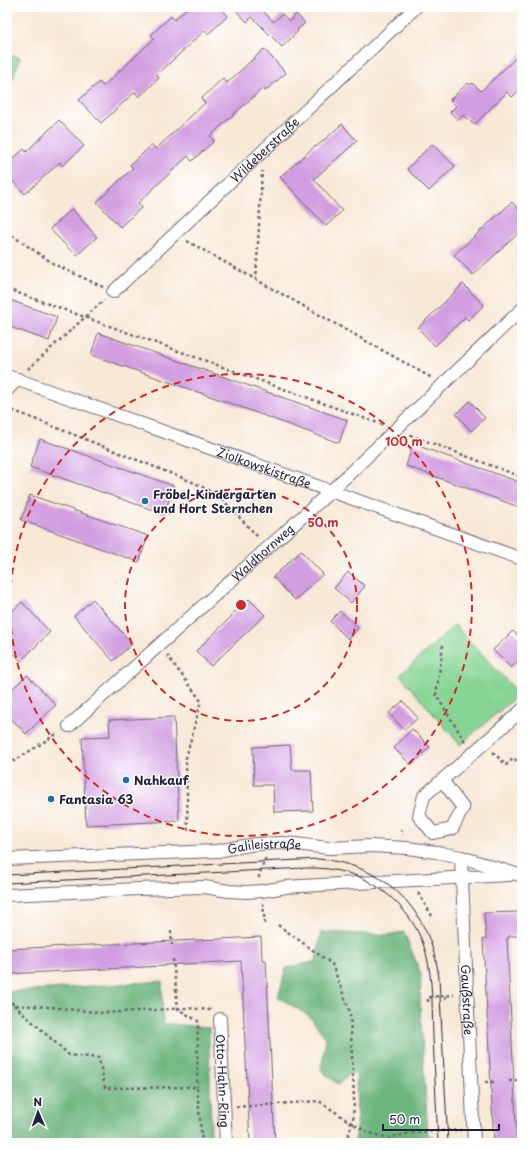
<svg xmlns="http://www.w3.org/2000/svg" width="529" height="1150" font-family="'Playpen Sans',sans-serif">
  <rect width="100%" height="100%" fill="#fff"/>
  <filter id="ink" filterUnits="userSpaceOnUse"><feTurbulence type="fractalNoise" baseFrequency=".025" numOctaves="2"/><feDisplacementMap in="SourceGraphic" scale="8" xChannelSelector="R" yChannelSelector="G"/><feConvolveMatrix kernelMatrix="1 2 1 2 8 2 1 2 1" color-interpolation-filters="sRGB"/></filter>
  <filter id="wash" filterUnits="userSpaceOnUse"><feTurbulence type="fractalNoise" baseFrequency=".012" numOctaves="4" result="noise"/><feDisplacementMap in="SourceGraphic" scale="16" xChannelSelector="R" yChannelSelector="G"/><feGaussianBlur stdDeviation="0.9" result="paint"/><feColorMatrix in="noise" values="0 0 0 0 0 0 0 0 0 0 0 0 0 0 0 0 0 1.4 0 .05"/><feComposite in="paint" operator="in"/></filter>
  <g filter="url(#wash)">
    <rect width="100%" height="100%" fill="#f8e8d6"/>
    <path fill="#87d594" stroke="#547c68" d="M7,54l13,4 -13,36z
      M455,625l64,69 -59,51 -60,-70z"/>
    <path fill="#6db67e" stroke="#486c5c" d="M321,932l64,3 19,-3 17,42 -1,31 8,131h6l1,7h-80l2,-16 -1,-55 -6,2 -12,11 -17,-15 5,-32 -17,-22 -31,-19 8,-29 30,-7z
      M162,981l1,42 46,5 2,108 -84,7h-120v-151z"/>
    <g id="blocks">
      <path fill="#d29ee1" d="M188,7h32l8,9 -20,18 -3,-4 -48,45 2,3 -20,19 -4,-5 -34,31 -22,-23 20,-18 4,4 51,-47 -3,-4 20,-19 3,4z
        M233,7h30l-2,2 13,13 8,-8 7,7 7,-7 9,9 -8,7 1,1 -16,16 -30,-30 -5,5z
        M264,49l22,24 -21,18 -2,-3 -53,48 4,5 -22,20 -4,-5 -50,47 4,4 -22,20 -23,-25 36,-34 -3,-3 22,-20 4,4 49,-46 -4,-4 22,-21 4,5z
        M522,52v36l-10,9 -5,-5 -33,33 -10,-10 -6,5 -8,-8 6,-6 -6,-6 18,-17 2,2 2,-2 9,8z
        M59,120l25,26 -22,20 -2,-4 -35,32 -18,-19v-11l17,-15 2,3z
        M342,124l15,17 -43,38 28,32 -16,15 -46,-49 35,-31 1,1z
        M432,144l23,22 -26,25 -22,-22z
        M512,202l10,11v17l-49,45 -19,-20z
        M72,209l25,28 -21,19 -26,-27z
        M463,284l21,21 -16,15 -3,-3 -30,29 -17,-18z
        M7,299l50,18 -8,24 -42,-15z
        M98,333l249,87 -8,23 -115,-42 -133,-46z
        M470,401l15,17 -14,13 -15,-17z
        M40,439l134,47 -10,28 -134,-47z
        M413,444l109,39v25l-116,-42z
        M30,495l118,41 -9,26 -118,-42z
        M301,551l22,23 -28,26 -22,-23z
        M348,572l17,14 -14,17 -17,-15z
        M93,599l39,45 -19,17 -39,-45z
        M249,599l16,16 -54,51 -15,-15 36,-35 -1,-1z
        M22,602l28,30 -29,29 -14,-15v-30z
        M340,611l18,17 -10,11 -18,-18z
        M513,631l9,9v17l-11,11 -18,-18z
        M27,675l29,30 -30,29 -19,-20v-20z
        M403,701l15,17 -14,12 -15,-17z
        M174,717l5,104 -93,4 -4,-88 28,-1 -1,-16z
        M412,729l18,18 -19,18 -17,-17z
        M290,745l2,25h19l2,41 -39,1 -1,-27h-19l-1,-38z
        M522,912v24h-13v2h-2l10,205h-23l-11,-204h3l-2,-26z
        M261,937l1,23h4l9,183h-25l-9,-182 -76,4v1l-158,8v-25z"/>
    </g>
  </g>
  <g filter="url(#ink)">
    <use href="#blocks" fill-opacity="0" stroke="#6d6771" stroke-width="1"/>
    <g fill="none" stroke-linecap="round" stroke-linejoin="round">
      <g stroke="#6d6771" stroke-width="14">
        <g id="minor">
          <path id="s1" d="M113,292l303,-285"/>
          <path id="s2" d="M7,376l515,183"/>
          <path d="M7,390l11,-11"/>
          <path id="s3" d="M69,726l262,-235 191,-182"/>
          <path d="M442,780l21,28 -11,21 -19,4 -14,-17 5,-20 98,-86"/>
          <path id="s4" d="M461,857l13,286"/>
          <path id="s5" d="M7,859l210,-8 21,-4 18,-3 27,-1 12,1 34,4 42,-2 36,2 29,4 25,5 58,18"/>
          <path d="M7,895l132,-6 65,-2 25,4 17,1 16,-1 24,-4 15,-1 208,-11"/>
          <path id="s6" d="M220,1019l6,124"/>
        </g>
      </g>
      <path stroke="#6d6771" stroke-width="2.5" stroke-dasharray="3 3" stroke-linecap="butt" d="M7,232l47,32 49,23
        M187,241l245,137
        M256,280l6,-109
        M7,289l376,136
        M28,369l76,-69
        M7,408l188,75 24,13 40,42
        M410,435l112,42
        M443,645l-7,50 30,48
        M167,655l34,46 -15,57 2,75
        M493,752l13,13 8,-7 8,9
        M7,763l7,-2 44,-28
        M401,829l2,6
        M259,878v-3l7,-18
        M418,893l14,23
        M263,903l2,23
        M278,925l54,39 18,48 4,87 -1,25 -4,7 -1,12
        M171,931l1,14
        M173,959l5,50 20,12 -1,66
        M445,996l1,4
        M7,998l7,7 36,2 53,6 85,-5 23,2
        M428,1002v-5l26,-2
        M14,1005l55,50 30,3 6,30 92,-1 5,56
        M509,1081l13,-1
        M485,1082h11
        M236,1107l83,-6 34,23 17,9 18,5 28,-6 45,-2"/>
      <use href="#minor" stroke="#fff" stroke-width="12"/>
      <path stroke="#22223b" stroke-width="1" d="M7,875l311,-16c69,6 112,51 121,119l9,165
        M7,883l279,-14c16,-1 33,-2 48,1 12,2 27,6 37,13 26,15 47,40 55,70 7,27 6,56 7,84 2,35 3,71 5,106"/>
    </g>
  </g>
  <g fill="none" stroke="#d62828" stroke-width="2" stroke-dasharray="7 5">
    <circle cx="241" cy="605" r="116"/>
    <circle cx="241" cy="605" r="231"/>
  </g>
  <g fill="#1f6fb2" stroke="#fff" stroke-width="1.5">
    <circle cx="145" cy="501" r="4"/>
    <circle cx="126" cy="780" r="4"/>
    <circle cx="51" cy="799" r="4"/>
  </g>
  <g text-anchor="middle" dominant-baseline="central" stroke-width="3" stroke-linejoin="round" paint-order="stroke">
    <g font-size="12" fill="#22223b" stroke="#fff">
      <text stroke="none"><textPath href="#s1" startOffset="208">Wildeberstraße</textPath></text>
      <text stroke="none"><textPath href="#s2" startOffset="273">Ziolkowskistraße</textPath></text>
      <text stroke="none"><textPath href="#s3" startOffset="260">Waldhornweg</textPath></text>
      <text stroke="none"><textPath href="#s5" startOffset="258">Galileistraße</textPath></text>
      <text stroke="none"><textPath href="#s4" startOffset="143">Gaußstraße</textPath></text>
      <text stroke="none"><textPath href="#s6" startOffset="62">Otto-Hahn-Ring</textPath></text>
    </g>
    <g font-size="12" font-weight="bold" fill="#22223b" stroke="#fff" text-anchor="start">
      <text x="153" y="494">Fröbel-Kindergarten<tspan x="153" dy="14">und Hort Sternchen</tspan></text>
      <text x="134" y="780">Nahkauf</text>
      <text x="59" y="799">Fantasia 63</text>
    </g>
  </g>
  <circle cx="241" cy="605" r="6" fill="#d62828" stroke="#fff" stroke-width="2"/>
  <g font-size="12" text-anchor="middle" font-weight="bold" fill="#d62828" stroke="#fff" stroke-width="3" stroke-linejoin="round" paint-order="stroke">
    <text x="404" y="446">100 m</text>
    <text x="323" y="527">50 m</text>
  </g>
  <rect width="529" height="1150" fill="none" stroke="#fff" stroke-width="24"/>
  <g transform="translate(38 1112) rotate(358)" stroke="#ffffff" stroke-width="3" paint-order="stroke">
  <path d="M0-3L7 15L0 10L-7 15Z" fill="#22223b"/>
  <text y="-6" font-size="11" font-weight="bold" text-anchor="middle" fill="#22223b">N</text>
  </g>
  <path d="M383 1124v6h116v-6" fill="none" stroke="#22223b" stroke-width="2"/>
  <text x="389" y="1124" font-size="12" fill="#22223b" stroke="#ffffff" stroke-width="3" paint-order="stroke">50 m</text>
</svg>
